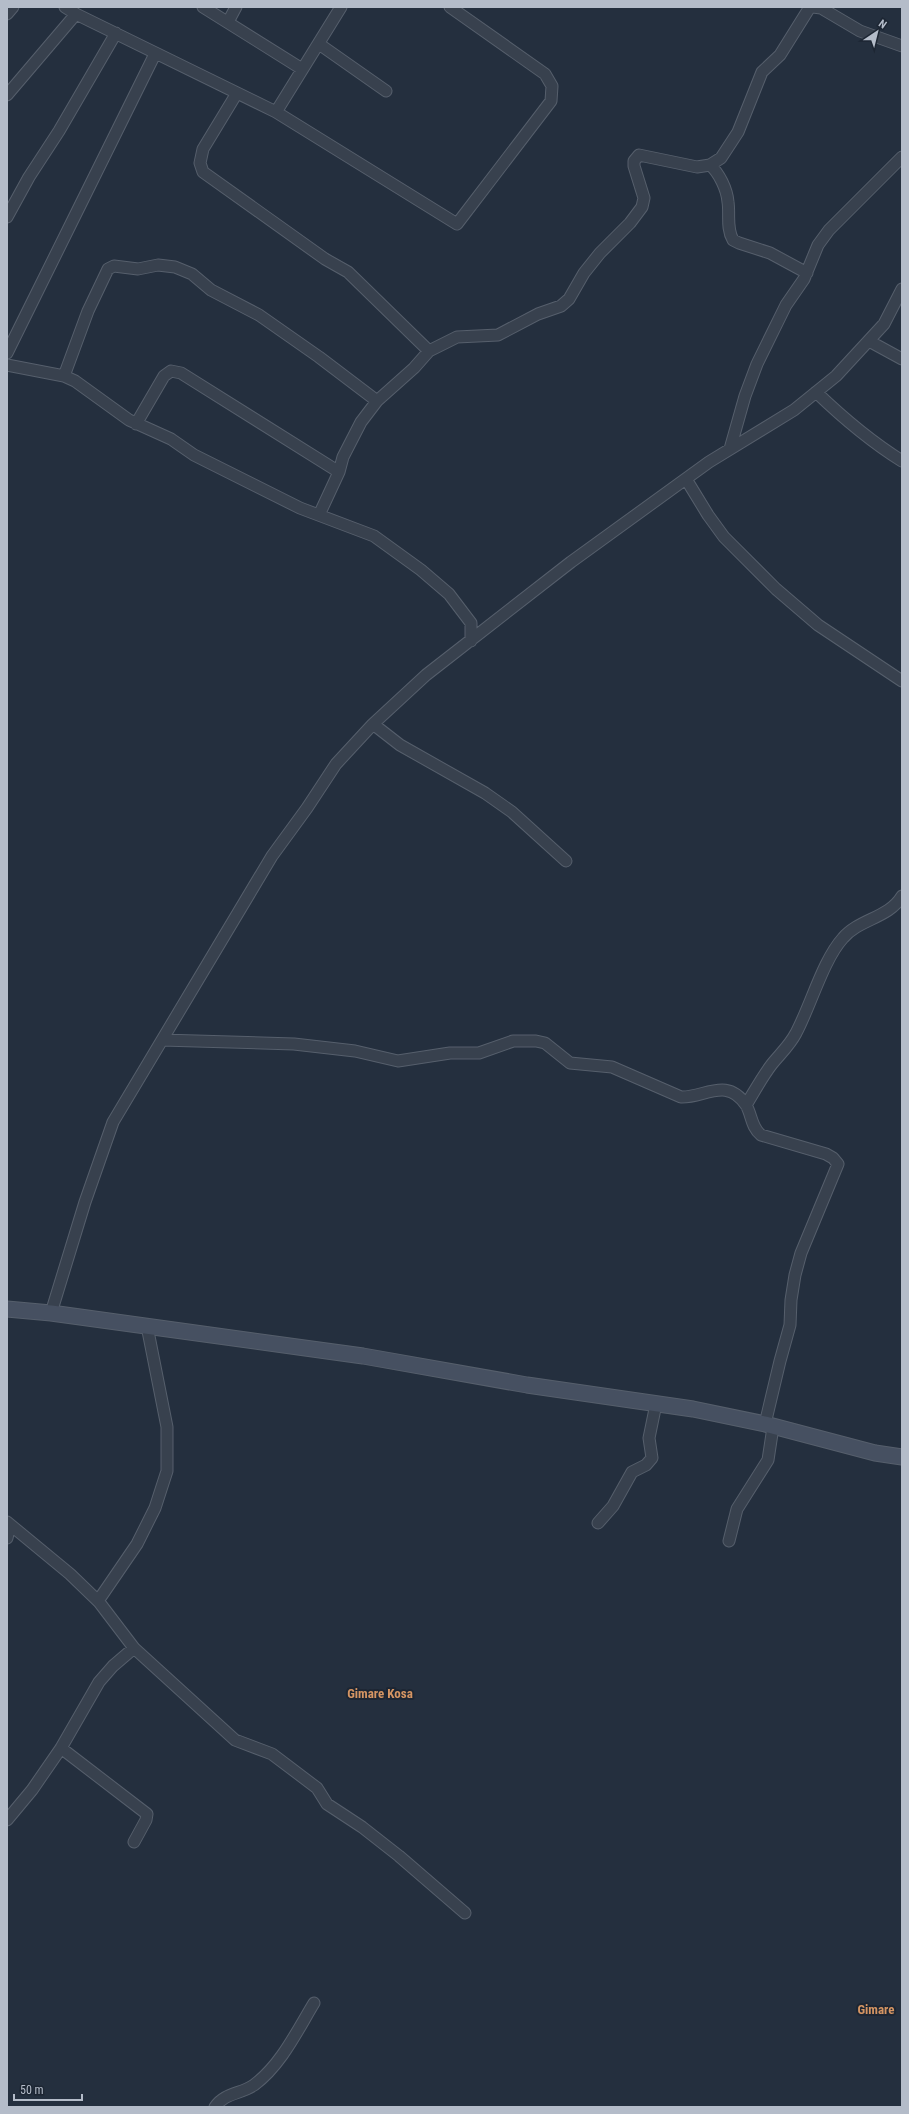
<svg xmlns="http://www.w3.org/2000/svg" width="909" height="2114" font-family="'Roboto Condensed',sans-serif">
  <rect width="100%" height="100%" fill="#242f3e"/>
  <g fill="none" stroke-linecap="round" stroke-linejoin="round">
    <g stroke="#565f6c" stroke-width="13">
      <path id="street" d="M203,7l99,62
        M813,7l8,1 39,23 42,15
        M7,14l6,-7
        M76,14l200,98 181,112 94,-123 1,-15 -7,-12 -95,-67
        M228,22l8,-15
        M319,44l67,47
        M237,93l-34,56 -3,14 3,9 122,87 23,13 81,79
        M7,95l69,-81 -11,-7
        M276,112l65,-105
        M710,165c9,8 17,24 18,37 2,12 -2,26 5,38l6,3 31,10 37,20
        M7,217l22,-40 30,-46 57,-98
        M869,341l33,18
        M7,353l148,-299
        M7,365l57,11 11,5 54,39 42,19 23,16 106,53 74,28 47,34 28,24 22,29v18
        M64,376l24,-65 20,-42 6,-3 24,3 20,-4 17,2 17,7 19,16 48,25 60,42 58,44
        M816,392c27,26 54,49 86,69
        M136,424l28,-48 7,-5 10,2 158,99
        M730,449l15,-53 12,-32 29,-59 18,-26 14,-34 11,-15 73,-73
        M686,479l22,36 16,22 52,52 42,36 84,56
        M319,515l20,-43 4,-15 18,-35 16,-21 37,-33 15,-17 28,-14 41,-2 40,-21 23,-8 8,-7 15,-26 16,-20 30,-30 12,-16 2,-9 -10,-32v-5l5,-6 58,12 13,-2 11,-7 17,-26 24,-60 18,-17 30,-48
        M373,724l27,21 85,48 27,19 54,49
        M162,1040l132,4 61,7 43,10 52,-8h29l34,-12h23l9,2 25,20 42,4 69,30c23,1 46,-21 65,8 6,10 5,22 15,30l65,19 7,4 5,6 -37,89 -6,22 -4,25 -1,25 -10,36 -15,63
        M746,1105c8,-13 16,-28 26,-41 8,-10 18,-19 24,-31 15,-28 27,-73 47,-95 16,-19 46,-20 59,-42
        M51,1313l34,-111 28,-80 159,-266 35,-48 29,-44 37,-40 53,-49 145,-113 138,-100 85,-52 42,-34 48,-52 18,-35
        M7,1522l63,52 29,28 35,46 101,92 37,14 45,34 10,16 35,23 37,29 66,57
        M598,1523l15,-17 19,-34 14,-7 6,-7 -3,-20 7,-34
        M7,1538l3,-13
        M729,1541l8,-32 31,-49 5,-33
        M98,1601l39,-57 18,-36 12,-37v-44l-20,-101
        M61,1748l86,66 -1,6 -12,22
        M7,1820l25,-30 29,-42 38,-66 14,-16 21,-18
        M215,2107c9,-14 26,-13 39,-22 27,-20 43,-54 60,-82"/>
    </g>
    <g stroke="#565f6c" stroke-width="17">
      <path id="secondary" d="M7,1309l44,4 312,43 164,29 166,24 72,15 110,29 27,4"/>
    </g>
    <use href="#street" stroke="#38414e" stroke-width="11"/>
    <use href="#secondary" stroke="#465061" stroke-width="15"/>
  </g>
  <g text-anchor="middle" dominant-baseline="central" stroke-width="4" stroke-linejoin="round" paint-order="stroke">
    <g font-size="13" font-weight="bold" fill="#d59563" stroke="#1d2633">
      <text x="380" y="1693">Gimare Kosa</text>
      <text x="876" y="2009">Gimare</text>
    </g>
  </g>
  <rect width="909" height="2114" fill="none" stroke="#b4bcc9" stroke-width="16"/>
  <g transform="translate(877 32) rotate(35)" stroke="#1d2633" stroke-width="3" paint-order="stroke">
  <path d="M0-3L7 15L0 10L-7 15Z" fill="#b4bcc9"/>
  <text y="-6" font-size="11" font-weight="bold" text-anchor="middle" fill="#b4bcc9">N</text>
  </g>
  <path d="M14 2094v6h68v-6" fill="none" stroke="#b4bcc9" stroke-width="2"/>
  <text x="20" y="2094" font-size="12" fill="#b4bcc9" stroke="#1d2633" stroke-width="3" paint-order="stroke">50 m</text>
</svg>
